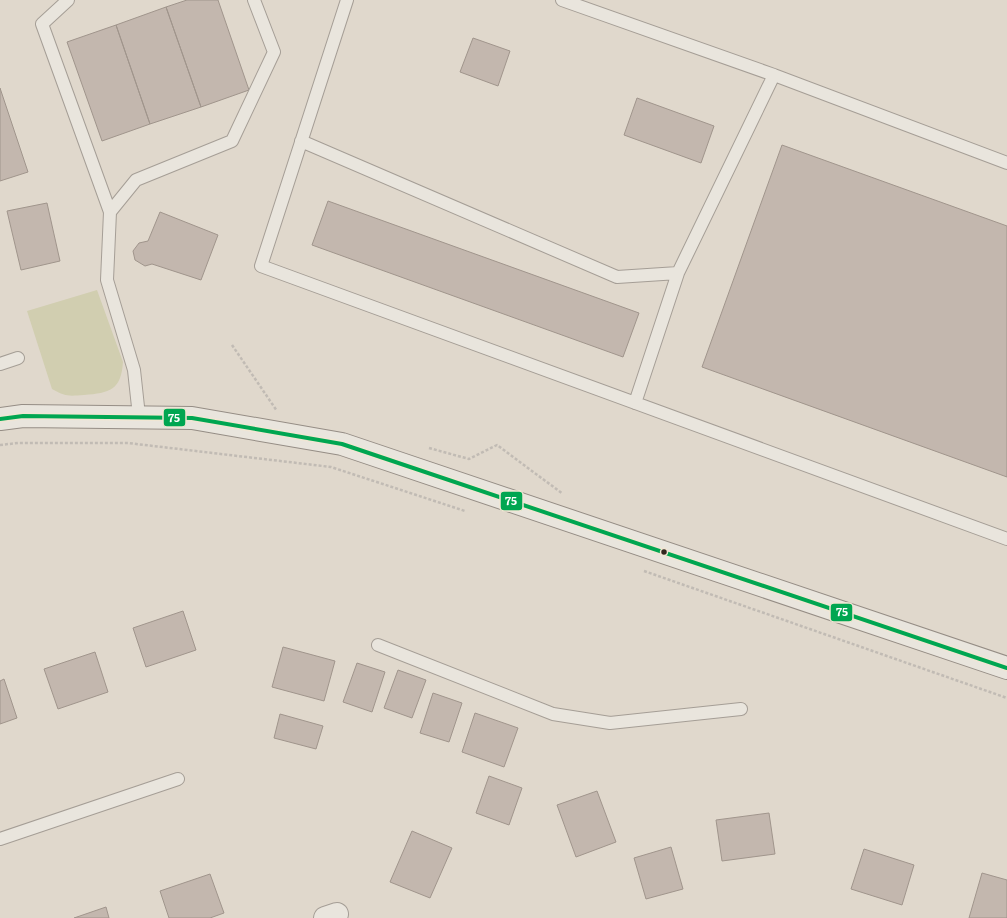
<svg xmlns="http://www.w3.org/2000/svg" width="1007" height="918" font-family="Literata,serif">
  <rect width="100%" height="100%" fill="#e0d8cc"/>
  <path fill="#d1ceb0" d="M97,290l26,72c-2,28 -13,31 -39,33 -15,1 -18,2 -32,-6l-25,-78z"/>
  <path fill="#c3b7ae" stroke="#a0958c" d="M187,0h31l31,90 -48,17 -35,-100z
    M166,7l35,100 -51,17 -34,-99z
    M116,25l34,99 -48,17 -35,-99z
    M473,38l37,13 -12,35 -38,-14z
    M0,88l28,84 -28,9z
    M637,98l77,28 -13,37 -77,-28z
    M782,145l225,81v251l-305,-110z
    M328,201l311,112 -16,44 -311,-112z
    M47,203l13,58 -39,9 -14,-59z
    M160,212l58,23 -17,45 -49,-16 -7,2 -10,-6 -2,-9 6,-8 9,-2z
    M183,611l13,39 -50,17 -13,-39z
    M283,647l52,14 -11,40 -52,-14z
    M95,652l13,40 -50,17 -14,-40z
    M357,663l28,9 -13,40 -29,-10z
    M398,670l28,10 -14,38 -28,-10z
    M4,679l13,39 -17,6v-43z
    M433,693l29,10 -13,39 -29,-9z
    M475,713l43,15 -14,39 -42,-15z
    M280,714l43,12 -7,23 -42,-11z
    M489,776l33,12 -13,37 -33,-12z
    M597,791l19,51 -40,15 -19,-52z
    M769,813l6,41 -53,7 -6,-41z
    M412,831l40,17 -22,50 -40,-16z
    M671,847l12,42 -37,10 -12,-41z
    M864,849l50,16 -12,40 -51,-16z
    M982,873l25,7v38h-38z
    M210,874l14,39 -14,5h-41l-9,-27z
    M106,907l3,11h-35z"/>
  <g fill="none" stroke-linecap="round" stroke-linejoin="round">
    <g stroke="#a59e96" stroke-width="14">
      <path id="service" d="M68,0l-26,24 68,188 -3,68 27,90 5,46
        M347,0l-86,266 746,273
        M562,0l212,75 -96,198 -43,130
        M774,75l233,88
        M301,141l316,136 61,-4
        M110,212l26,-32 96,-39 42,-89 -20,-52
        M0,364l18,-6
        M378,645l175,69 57,9 131,-14
        M0,839l178,-60"/>
    </g>
    <g stroke="#a59e96" stroke-width="24">
      <path id="minor" d="M325,918l12,-4"/>
    </g>
    <g stroke="#958d85" stroke-width="24">
      <path id="secondary" d="M0,419l23,-3 169,2 150,26 665,224"/>
    </g>
    <path stroke="#c1bbb4" stroke-width="2.5" stroke-dasharray="3 2" stroke-linecap="butt" d="M232,345l45,66
      M0,445l18,-2h110l203,24 134,44
      M429,448l40,11 28,-14 66,49
      M644,571l363,127"/>
    <use href="#service" stroke="#e9e5dd" stroke-width="12"/>
    <use href="#minor" stroke="#e9e5dd" stroke-width="22"/>
    <use href="#secondary" stroke="#e9e5dd" stroke-width="22"/>
    <g stroke="#f1e6d3" stroke-width="7">
      <path id="bus-1" d="M0,419l23,-3 169,2 150,26 665,224"/>
    </g>
    <use href="#bus-1" stroke="#00a651" stroke-width="4"/>
  </g>
  <circle fill="#33271f" stroke="#f1e6d3" stroke-width="1.5" cx="664" cy="552" r="3.5"/>
  <g stroke="#f1e6d3" stroke-width="1.5">
    <rect x="163" y="408" width="23" height="19" rx="4" fill="#00a651"/>
    <rect x="500" y="491" width="23" height="20" rx="4" fill="#00a651"/>
    <rect x="830" y="603" width="23" height="19" rx="4" fill="#00a651"/>
  </g>
  <g font-size="11" text-anchor="middle" font-weight="bold" fill="#fff">
    <text x="174" y="422">75</text>
    <text x="511" y="505">75</text>
    <text x="842" y="616">75</text>
  </g>
</svg>
